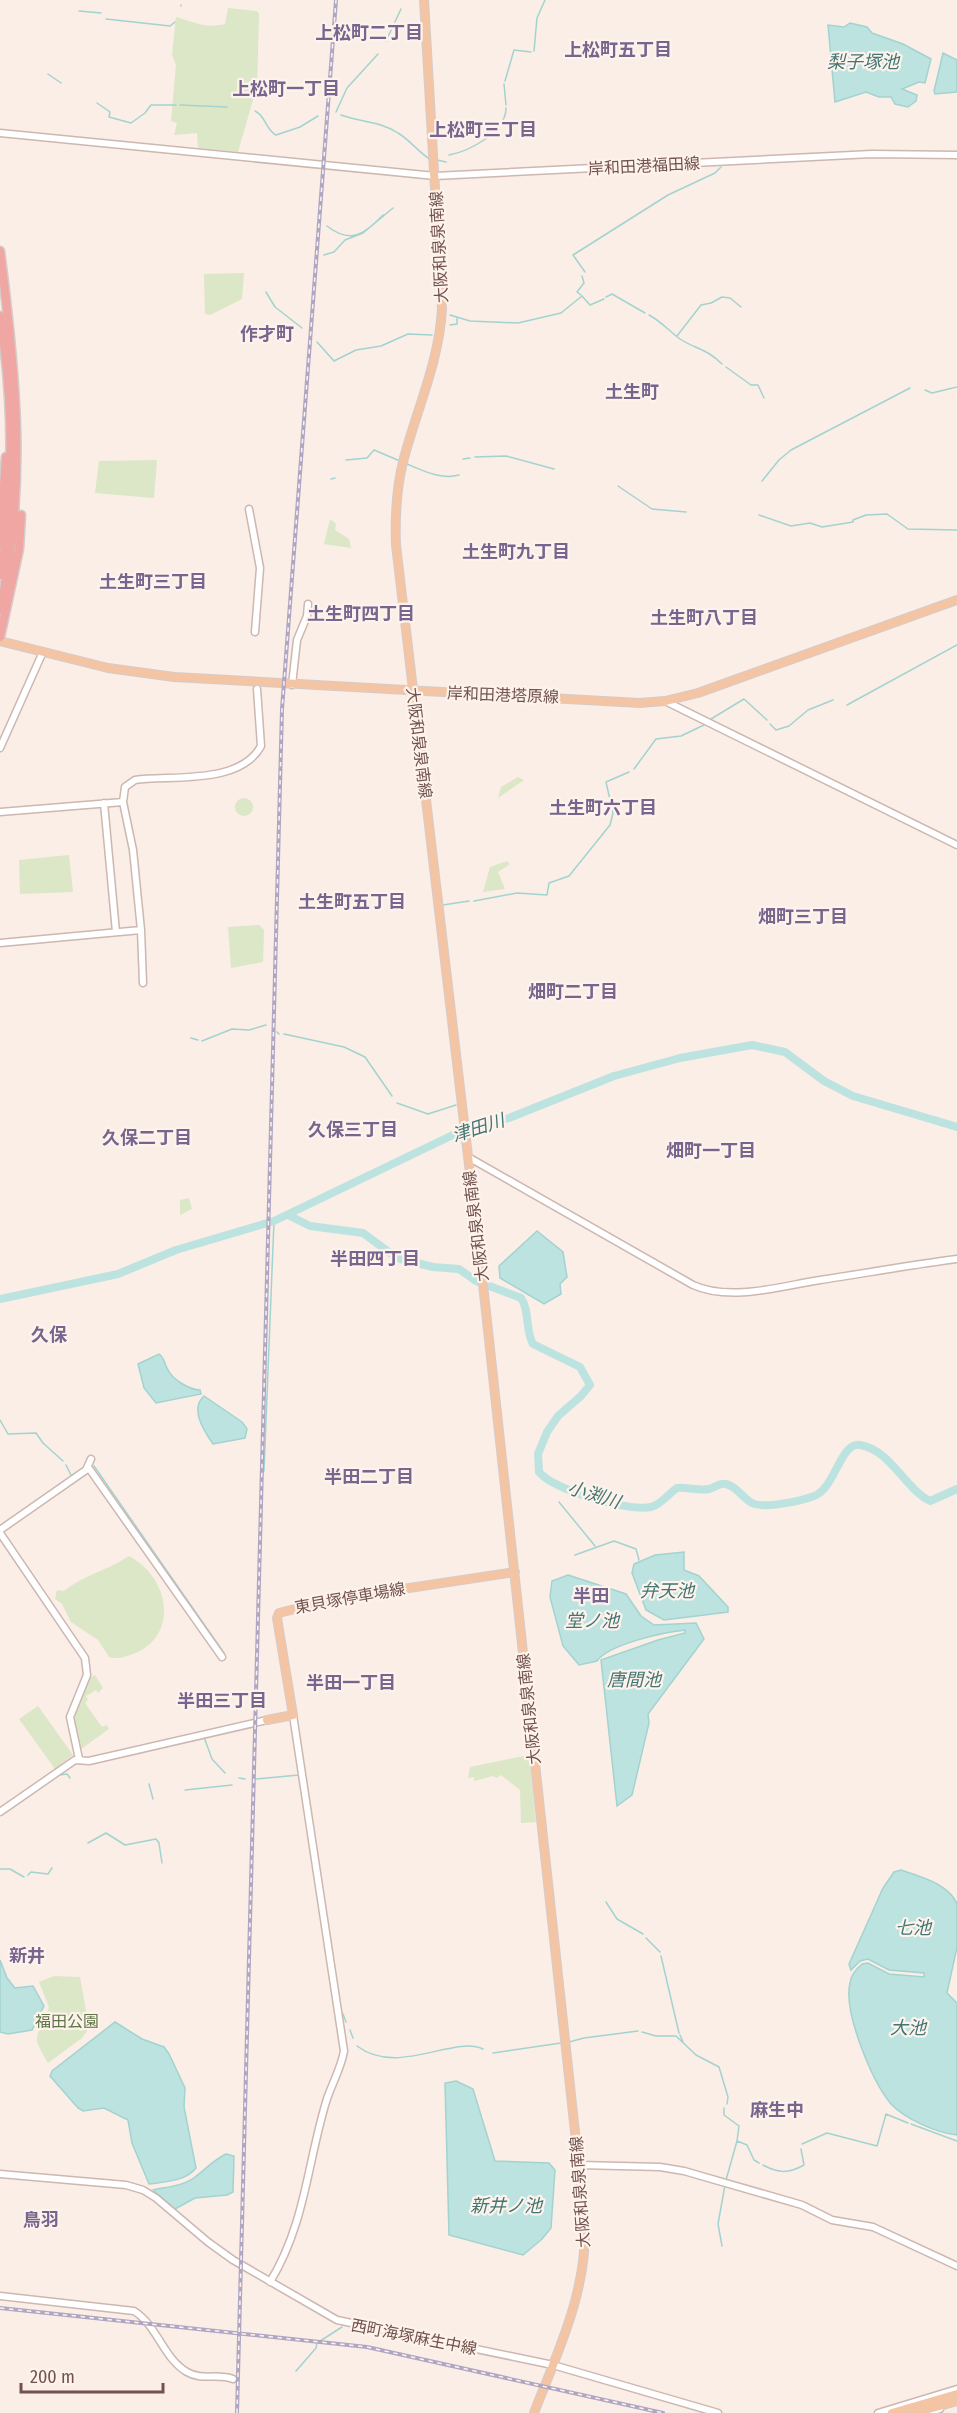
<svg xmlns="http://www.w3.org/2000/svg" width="957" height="2413" font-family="'Fira Sans Condensed','Noto Sans JP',sans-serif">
  <rect width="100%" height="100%" fill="#faeee6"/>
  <path fill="#dbe7c6" d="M228,8l29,3 2,3 -2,72 -19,66 -40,-4 -1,-15 -23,2 3,-12 -6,-2 5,-56 -4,-10 4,-38c18,5 30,12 49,7z
    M244,273l-2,26 -32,16 -5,-1 -1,-40z
    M157,460l-3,38 -59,-5 4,-32z
    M330,519l6,5 -1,6 14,9 2,9 -27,-4z
    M518,777l6,3 -26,18 3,-11z
    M235 807a9 9 0 1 1 18 0a9 9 0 1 1-18 0Z
    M69,855l4,37 -53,2 -1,-34z
    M507,861l3,3 -12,8 7,17 -22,3 7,-25z
    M259,925l5,5 -1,32 -32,6 -3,-41z
    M189,1198l3,11 -12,6v-15z
    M129,1556c43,23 51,85 -2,100 -6,2 -11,3 -18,1l-11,-17 -27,-18 -9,-18 -7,-5 2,-9 7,1c21,-17 43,-20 65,-35z
    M95,1675l8,13 -5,5 -2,-3 -10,6 2,4 -3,3 17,24 5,-2 2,4 -28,20 -8,-33 17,-38z
    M38,1706l35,49 -18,14 -36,-50z
    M529,1755l7,67 -15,1 -1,-33 -19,-15 -4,3 -4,-2 -19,5v-4l-6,1 2,-11z
    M54,1976l26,1 9,51 -7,10 -34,25c-19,-32 -10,-22 1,-56l-10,-25z"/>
  <path fill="#bce3e0" stroke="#a3d3d0" stroke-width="1.5" d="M850,23l17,4 5,6 31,11 28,15 -6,24 -6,-1 -17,7 15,6 -1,6 -8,6 -13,-3 -4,-7h-12l-13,-5 -31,10 -7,-77 16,2z
    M943,53l14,7v32l-22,2 -1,-3z
    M537,1231l26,21 4,25 -7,7 1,10 -17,10 -44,-26 -1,-12z
    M159,1354c6,4 5,10 9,16 5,10 22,20 32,20l1,4 -45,9 -12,-15 -6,-24z
    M204,1396l38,26 5,7 -2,9 -32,6c-8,-12 -24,-35 -9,-48z
    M684,1552v18l15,6 29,31v5l-64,8 -18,-10 -14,-37 2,-9 21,-9z
    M568,1575l58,19 15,22 13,9 42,-2 8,16 -56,75 1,9 -17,72 -15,11 -16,-146 57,-20 27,-7v-3c-20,2 -76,14 -88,31l-18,4 -16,-19 -13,-49 2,-16z
    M901,1870c18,6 48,14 56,34v43l-10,46 10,10v132c-20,-2 -52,-16 -66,-31 -19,-23 -48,-92 -41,-121 1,-8 6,-14 12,-19l6,-1 21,11 35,3v-4l-35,-3 -21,-11 -8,2 -9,9 -2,-6 34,-76 11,-16z
    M0,1960l7,18 8,10 18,-2 11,20 -12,24 -24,4 -8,-2z
    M115,2022l27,17 22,8 5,7 16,34 -1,19 12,61c-10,13 -31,14 -47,16l-17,-41 -4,-23 -24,-12 -21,3 -5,-3 -28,-32 2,-5z
    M456,2081l17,8 22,72 54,2 6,7 -4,58 -9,11 -19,16 -74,-20 -4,-152z
    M226,2154l8,2 -1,36 -6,3 -32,3 -20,11 -22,-19c13,-3 31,-4 42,-13 11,-8 17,-16 31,-23z"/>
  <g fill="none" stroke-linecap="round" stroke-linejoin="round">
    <path stroke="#a3d3d0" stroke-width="1.5" d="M181,6v-1
      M79,11l22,2
      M106,19l64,7 5,-4
      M386,41l15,-32
      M534,51l3,-33 8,-18
      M48,74l13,9
      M505,81l9,-31 17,2
      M504,84l2,21
      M97,103l13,9 -1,5 22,6 14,-10 6,-8h25
      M180,105l47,2
      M255,111c11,5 10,18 21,24l24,-8 18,-11
      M336,112l11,-24 31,-34
      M341,115c19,7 39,6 57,18 12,7 20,19 33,27
      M449,155c21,-4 57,-23 57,-47
      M437,160l9,2
      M327,226c23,18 37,9 56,-11
      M324,255l10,-3 11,-12 18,-7 30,-25
      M585,272l-12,-17 95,-60 47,-22 6,-6
      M266,292l9,15 27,21
      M581,295l-4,-3 7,-9 -2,-7
      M606,297l6,-3 33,19
      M450,315l20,6 48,2 43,-10 21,-17 8,9 14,-6
      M649,315c13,7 20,16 31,24 15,10 26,9 42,25
      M450,325l7,-1v-6
      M677,336l24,-31 10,-2 11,-6 8,1 11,9
      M317,342l17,19 22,-11 25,-4 27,-12 24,1
      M726,367l25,18h7l6,13
      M925,390l7,3 25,-6
      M475,457l31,-1 48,13
      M463,459l7,-1
      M346,460l21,-2 7,-8 26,11
      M407,464c17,7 34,16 52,11
      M331,479l4,-1
      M762,481l17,-21 12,-10 119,-62
      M618,486l34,23 34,3
      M759,515l32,11 19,-3 12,4 31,-5v-2l13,-5 21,-1 21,15 49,1
      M847,705l110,-60
      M711,719l33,-20 23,21
      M770,724l6,6 13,-4 19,-16 25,-10
      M634,769l22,-30 25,-3 23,-11
      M474,901l43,-8 30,2 2,-12 20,-7 41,-51 3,-12 -7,-31 23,-10
      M443,905l26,-4
      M277,1032l2,2
      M284,1034l60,13 21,10 27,39
      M191,1038l7,2
      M202,1041l30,-12 17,1 17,-5
      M397,1103l31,11 28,-9
      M0,1420l8,14 28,-1 7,10 20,18
      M66,1465l5,10
      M94,1466l130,187
      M264,1471l10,-250
      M559,1502l36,44
      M0,1526l83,-58
      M575,1555l39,-14 22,8 3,11
      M204,1737l8,22 13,14
      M59,1775l8,-1 3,4
      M239,1778l6,1
      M256,1779l43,-4
      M149,1784l4,15
      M185,1790l47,-5
      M88,1843l18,-10 19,12 31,-6 3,4 3,20
      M0,1869h10l14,8
      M28,1875l3,-3 17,2 4,-6
      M606,1902l11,17 26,15
      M646,1938l14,14
      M661,1956l18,77
      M343,2014l3,8
      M350,2030l3,8
      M642,2032l14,4h20l20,19 23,12 9,30 -1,7
      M680,2035l3,7
      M569,2042l15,-4 54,-7
      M357,2046c41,31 96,-11 126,3
      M493,2053l68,-10
      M724,2108v7l15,11 -2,15 10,4 7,15 5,3
      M911,2124l46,17
      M802,2144l25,-11 50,13 9,-32 22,9
      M763,2165c15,8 25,9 41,0l-3,-16
      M726,2180l11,-39
      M722,2246l-4,-22 7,-39
      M296,2371l20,-23 1,-5 25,-16"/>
    <path stroke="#bce3e0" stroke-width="8" d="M288,1215l22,11 53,7 34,25 36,9 26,2 17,12 45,17c9,13 4,32 12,46l47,23 10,18 -9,11 -23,20 -11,16 -9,22 1,18c15,18 89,40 112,35 10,-2 17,-13 26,-19 11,-1 22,3 32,1 6,-1 11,-7 17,-5 10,2 17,14 26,19 12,6 49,-2 62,-7 21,-7 26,-54 46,-51 31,5 44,43 70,56l27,-12
      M0,1299l118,-25 58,-24 98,-29 185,-89 50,-14 105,-42 66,-18 72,-13 33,7 39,29 29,15 104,31"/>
    <g stroke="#cdb7b0" stroke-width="9">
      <path id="minor" d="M0,133l435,43 437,-22 85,1
        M249,509l11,59 -5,64
        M292,685l5,-45 10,-24 1,-12
        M665,701l292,144
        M0,748l42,-94
        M104,803l12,129
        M0,812l123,-10
        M0,943l141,-13
        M143,983l-2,-53 -8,-80 -10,-48 2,-15 10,-7c38,-5 105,5 126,-34l-4,-57
        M468,1157l225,128c38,17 88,1 127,-5 46,-7 91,-15 137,-21
        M88,1467l134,190
        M0,1530l86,-60 5,-11
        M0,1533l85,125 2,17 -17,42 9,42
        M0,1812l75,-52 14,1 178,-41
        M579,2165l81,2 24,4 118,34 30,15 41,7 84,39
        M0,2174l126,11 17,5 13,8 52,44 25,18 104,60 216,45 165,48
        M270,2282c35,-57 37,-117 56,-180 5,-17 15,-33 18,-51l-51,-336
        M0,2296l134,15c23,14 29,47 53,61 15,9 31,1 46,7
        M878,2413l79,-24
        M928,2413l12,-4"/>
    </g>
    <g stroke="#d5cbca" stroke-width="10">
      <path id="major" d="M424,0l18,309c-3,54 -26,102 -39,153 -7,28 -8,55 -7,83l86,730 103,949c2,68 -27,127 -51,189
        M0,641l108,27 66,9 466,26 25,-2 33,-8 259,-93
        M267,1720l26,-5 -16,-97 2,-5 51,-13 185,-28
        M892,2413l65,-19
        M914,2413l43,-12"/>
    </g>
    <g stroke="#d5cbca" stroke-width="11">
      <path id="highway" d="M0,251c16,123 27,236 0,359
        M0,316c14,87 14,172 1,259
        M0,544l6,-87
        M0,637l19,-88 2,-34"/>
    </g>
    <use href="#minor" stroke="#fff" stroke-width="6"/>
    <use href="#major" stroke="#f4c5a4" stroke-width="8"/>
    <use href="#highway" stroke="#f0a6a2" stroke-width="8"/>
    <g stroke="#afa6c3" stroke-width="4">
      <path id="rail" d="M0,2308l367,39 296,66
        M237,2413l45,-1704 54,-709"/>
    </g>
    <use href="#rail" stroke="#fef3ec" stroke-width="1.5" stroke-dasharray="4.5" stroke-linecap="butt"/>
  </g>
  <g text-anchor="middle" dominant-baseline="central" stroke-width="4.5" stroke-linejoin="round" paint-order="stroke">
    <g font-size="16" fill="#72524d" stroke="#fef3ec">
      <text transform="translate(644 166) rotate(-3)">岸和田港福田線</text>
      <text transform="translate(439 247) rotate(-93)">大阪和泉泉南線</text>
      <text transform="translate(503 695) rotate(2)">岸和田港塔原線</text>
      <text transform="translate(419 743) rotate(83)">大阪和泉泉南線</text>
      <text transform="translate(476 1226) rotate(-97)">大阪和泉泉南線</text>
      <text transform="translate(350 1598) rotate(-10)">東貝塚停車場線</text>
      <text transform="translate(529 1709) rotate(-96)">大阪和泉泉南線</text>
      <text transform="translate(580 2192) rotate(-94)">大阪和泉泉南線</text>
      <text transform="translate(414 2337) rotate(11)">西町海塚麻生中線</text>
    </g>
    <g font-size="16" fill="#5f7746" stroke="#fef3ec">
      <text x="67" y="2021">福田公園</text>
    </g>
    <g font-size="18" font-weight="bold" fill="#78658e" stroke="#fef3ec">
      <text x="369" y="33">上松町二丁目</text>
      <text x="618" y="50">上松町五丁目</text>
      <text x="286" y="89">上松町一丁目</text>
      <text x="483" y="130">上松町三丁目</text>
      <text x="267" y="334">作才町</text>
      <text x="632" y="392">土生町</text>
      <text x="516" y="552">土生町九丁目</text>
      <text x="153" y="582">土生町三丁目</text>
      <text x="361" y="614">土生町四丁目</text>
      <text x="704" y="618">土生町八丁目</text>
      <text x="603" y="808">土生町六丁目</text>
      <text x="352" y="902">土生町五丁目</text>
      <text x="803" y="917">畑町三丁目</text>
      <text x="573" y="992">畑町二丁目</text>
      <text x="353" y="1130">久保三丁目</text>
      <text x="147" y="1138">久保二丁目</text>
      <text x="711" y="1151">畑町一丁目</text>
      <text x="375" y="1259">半田四丁目</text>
      <text x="49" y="1335">久保</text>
      <text x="369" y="1477">半田二丁目</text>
      <text x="591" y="1596">半田</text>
      <text x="351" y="1683">半田一丁目</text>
      <text x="222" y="1701">半田三丁目</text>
      <text x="27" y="1956">新井</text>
      <text x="777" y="2110">麻生中</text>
      <text x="41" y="2220">鳥羽</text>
    </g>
    <g font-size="18" font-style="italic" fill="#427673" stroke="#fef3ec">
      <text x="863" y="62">梨子塚池</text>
      <text transform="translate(478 1128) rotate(-18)">津田川</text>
      <text transform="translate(594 1495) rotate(17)">小渕川</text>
      <text x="667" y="1591">弁天池</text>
      <text x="592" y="1621">堂ノ池</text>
      <text x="634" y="1680">唐間池</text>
      <text x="913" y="1928">七池</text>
      <text x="908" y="2028">大池</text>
      <text x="506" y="2206">新井ノ池</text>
    </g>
  </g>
  <path d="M21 2383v9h142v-9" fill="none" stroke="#72524d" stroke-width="3"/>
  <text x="30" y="2383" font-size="18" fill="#72524d" stroke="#fef3ec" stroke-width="4.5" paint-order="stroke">200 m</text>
</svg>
